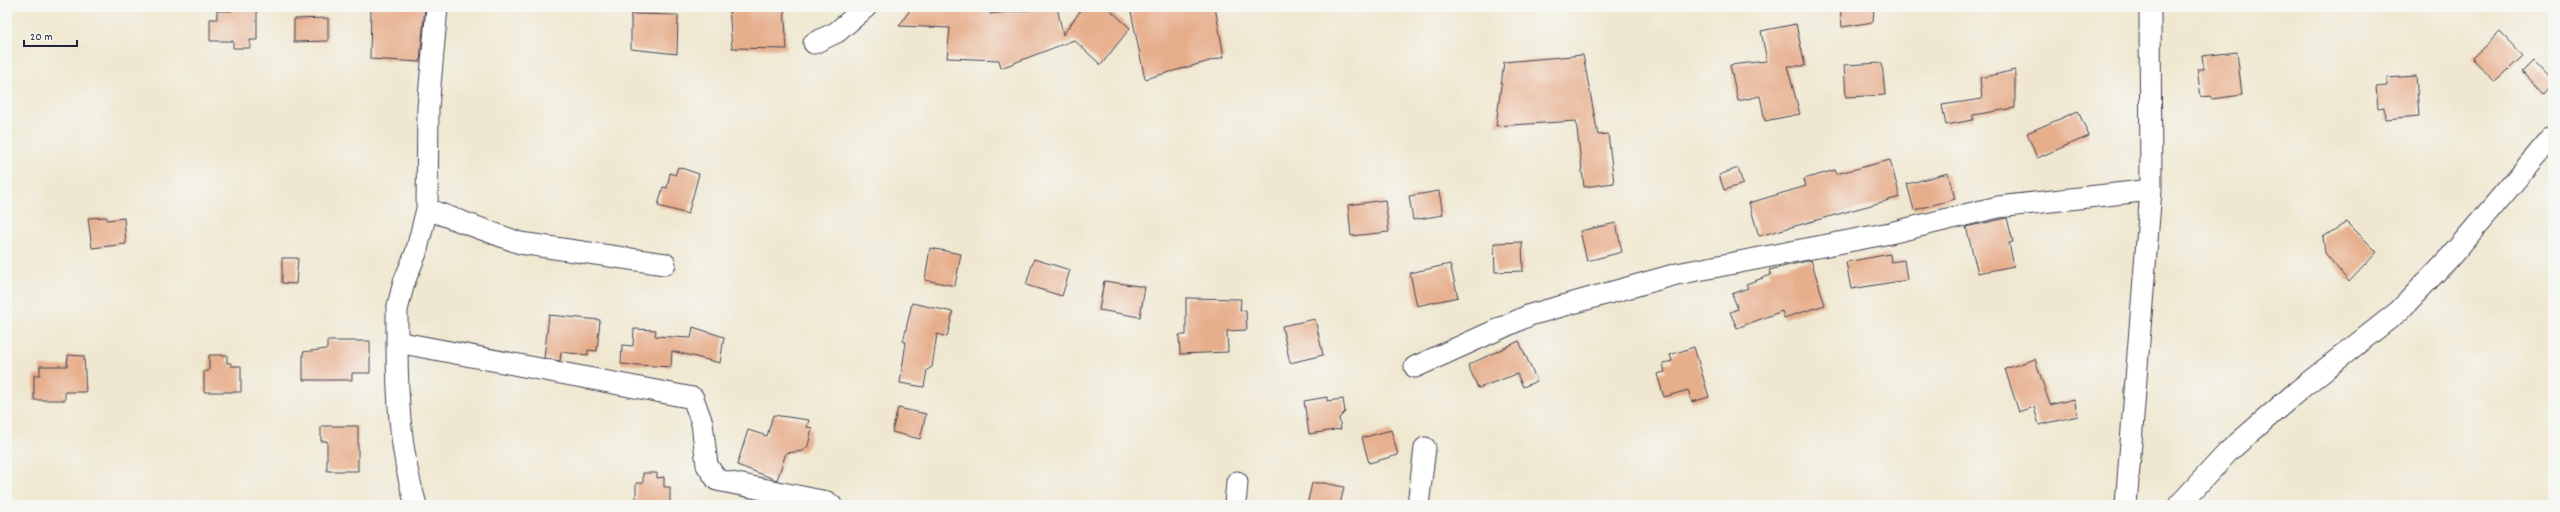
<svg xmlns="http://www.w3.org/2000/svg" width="2560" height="512" font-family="Dekko,sans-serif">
  <rect width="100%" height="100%" fill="#f6f6f2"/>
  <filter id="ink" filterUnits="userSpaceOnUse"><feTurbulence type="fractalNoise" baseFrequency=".025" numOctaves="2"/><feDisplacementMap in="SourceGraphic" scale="8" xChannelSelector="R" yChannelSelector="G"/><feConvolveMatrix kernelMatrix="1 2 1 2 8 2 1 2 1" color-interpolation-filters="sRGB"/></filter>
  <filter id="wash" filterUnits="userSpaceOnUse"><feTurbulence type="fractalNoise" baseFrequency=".012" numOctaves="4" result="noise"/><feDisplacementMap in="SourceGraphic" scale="16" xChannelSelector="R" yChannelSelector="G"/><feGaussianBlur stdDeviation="0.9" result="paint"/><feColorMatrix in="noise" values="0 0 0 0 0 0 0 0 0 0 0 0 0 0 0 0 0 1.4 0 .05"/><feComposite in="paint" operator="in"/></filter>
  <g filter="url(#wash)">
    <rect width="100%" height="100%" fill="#efe7cf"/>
    <g id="blocks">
      <path fill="#e7ae8c" d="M371,7h54l-5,55 -50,-3z
        M729,7h55l3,42 -55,-1z
        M912,7l78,3v4l67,-7 6,28 20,-28h24l23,21 -29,37 -27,-25 -73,28 -2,-8 -52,-2 3,-30 -51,-2z
        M1130,7h85l9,50 -79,22z
        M1840,7h34l-1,15 -31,5z
        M232,9l25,1v30h-7v8h-17v-7h-23v-22h7v-8h15z
        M631,14l47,1 -1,39 -46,-5z
        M328,18v23l-34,1v-23z
        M1796,24l9,42h-18l13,48 -35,7 -5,-25 -22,5 -8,-36 37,-4 -6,-30z
        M2500,32l23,24 -28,26 -23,-24z
        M2237,52l5,43 -30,4 -2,-3 -9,1 -4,-28h7l-2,-13z
        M1583,55l15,80 10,-1 6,49 -30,4 -8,-66 -80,5 8,-64z
        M2533,61l20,21 -10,12 -21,-22z
        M1882,63l3,32 -39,2 -2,-32z
        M2015,70v38l-42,7v5l-27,5 -4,-20 40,-6 -2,-21z
        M2416,76l3,40 -34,3 -1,-12 -6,1 -2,-21 11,-1v-8z
        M2078,111l11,25 -52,22 -10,-25z
        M1890,160l10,37 -141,39 -10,-33 57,-17 -2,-7 31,-9 1,4z
        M678,167l21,7 -11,40 -30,-8 5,-19 4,1 3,-15 5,2z
        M1738,168l5,16 -19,6 -5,-15z
        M1948,173l7,26 -41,11 -7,-26z
        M1439,191l4,24 -30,5 -4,-24z
        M1385,200l4,32 -38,4 -3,-31z
        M107,217v3l17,-2 2,26 -34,4 -4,-30z
        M2007,218l6,24 -4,1 5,23 -36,7 -12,-46z
        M2347,222l30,30 -28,30 -24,-29 -2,-16z
        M1616,223l6,29 -35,9 -7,-30z
        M1522,242l1,29 -28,1 -1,-29z
        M930,248l31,6 -6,32 -30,-6z
        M1890,254l1,8 13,-2 3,20 -56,9 -5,-27z
        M282,258h16l-2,26 -14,-1z
        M1034,259l36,11 -8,26 -36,-11z
        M1811,260l14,45 -41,13 -2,-7 -45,17 -7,-16 8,-3 -6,-15 16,-6 -2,-4 25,-9 -2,-5z
        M1450,264l8,33 -41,9 -7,-33z
        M1104,281l41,6 -5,30 -41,-7z
        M1186,298l55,1 -1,12 6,-1 1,20 -20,1 1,21 -48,2 -1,-19h7z
        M912,303l41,9 -6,25 -10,-3 -5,33 -5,3 -3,17 -24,-4 6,-41h-3z
        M549,315l51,5 -3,31 -9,-1v5l-27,-3 -1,9 -16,-3z
        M1315,319l8,36 -33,8 -8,-37z
        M693,327l31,10 -4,26 -48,-12 -1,16 -50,-3 1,-19 11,1 1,-17 22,1 -1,6 36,2z
        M327,341h43v32h-18v7h-49v-28l24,-3z
        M1519,341l18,40 -14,6 -6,-13 -39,14 -10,-23z
        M1694,347l15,50 -17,5 -4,-12 -24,7 -7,-23 8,-2 -2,-8 9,-3 -2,-6z
        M68,355l16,1 2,36h-21v8h-31v-25h6v-9h27z
        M209,355h18v8h4v3h10v26h-37v-21h5z
        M2035,359l15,46 24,-6 4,17 -39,9 -5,-18 -15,5 -14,-43z
        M1327,397v4l16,-2 2,13 -6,6 2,11 -32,5 -5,-33z
        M898,408l28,6 -6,25 -28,-7z
        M773,415l36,5 -2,7 5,1 -4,18 -5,5 -17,2 -9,27 -40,-15 11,-35 19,6z
        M321,426h37v45h-31v-30h-6z
        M1391,430l7,25 -29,8 -7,-25z
        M643,473h14v5l7,-1v10h6v18h-34v-22h7z
        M1312,483h12l20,4 -4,18h-33z"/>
    </g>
  </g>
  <g filter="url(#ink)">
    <use href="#blocks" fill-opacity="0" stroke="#414051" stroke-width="1"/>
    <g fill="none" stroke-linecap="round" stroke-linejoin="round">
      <g stroke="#414051" stroke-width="23">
        <path id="minor" d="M437,7l-9,101 -1,101 -11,44 -12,29 -7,28v32l296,56 9,25 5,42 10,15 110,22 4,3
          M814,43l23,-11 29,-25
          M427,209l93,34 145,21
          M397,342c0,55 3,111 19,163
          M1415,367l115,-52 147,-41 213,-41 108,-26 153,-17
          M1235,505l2,-23
          M1418,505l7,-57
          M2126,505l25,-315 -1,-183
          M2179,505l49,-53 72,-63 99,-78 52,-55 102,-120"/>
      </g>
      <use href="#minor" stroke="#fff" stroke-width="21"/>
    </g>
  </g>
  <rect width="2560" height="512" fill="none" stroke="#f6f6f2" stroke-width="24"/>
  <path d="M24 40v6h53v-6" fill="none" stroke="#22223b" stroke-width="2"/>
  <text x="30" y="40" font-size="12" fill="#22223b" stroke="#f6f6f2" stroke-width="3" paint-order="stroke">20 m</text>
</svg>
